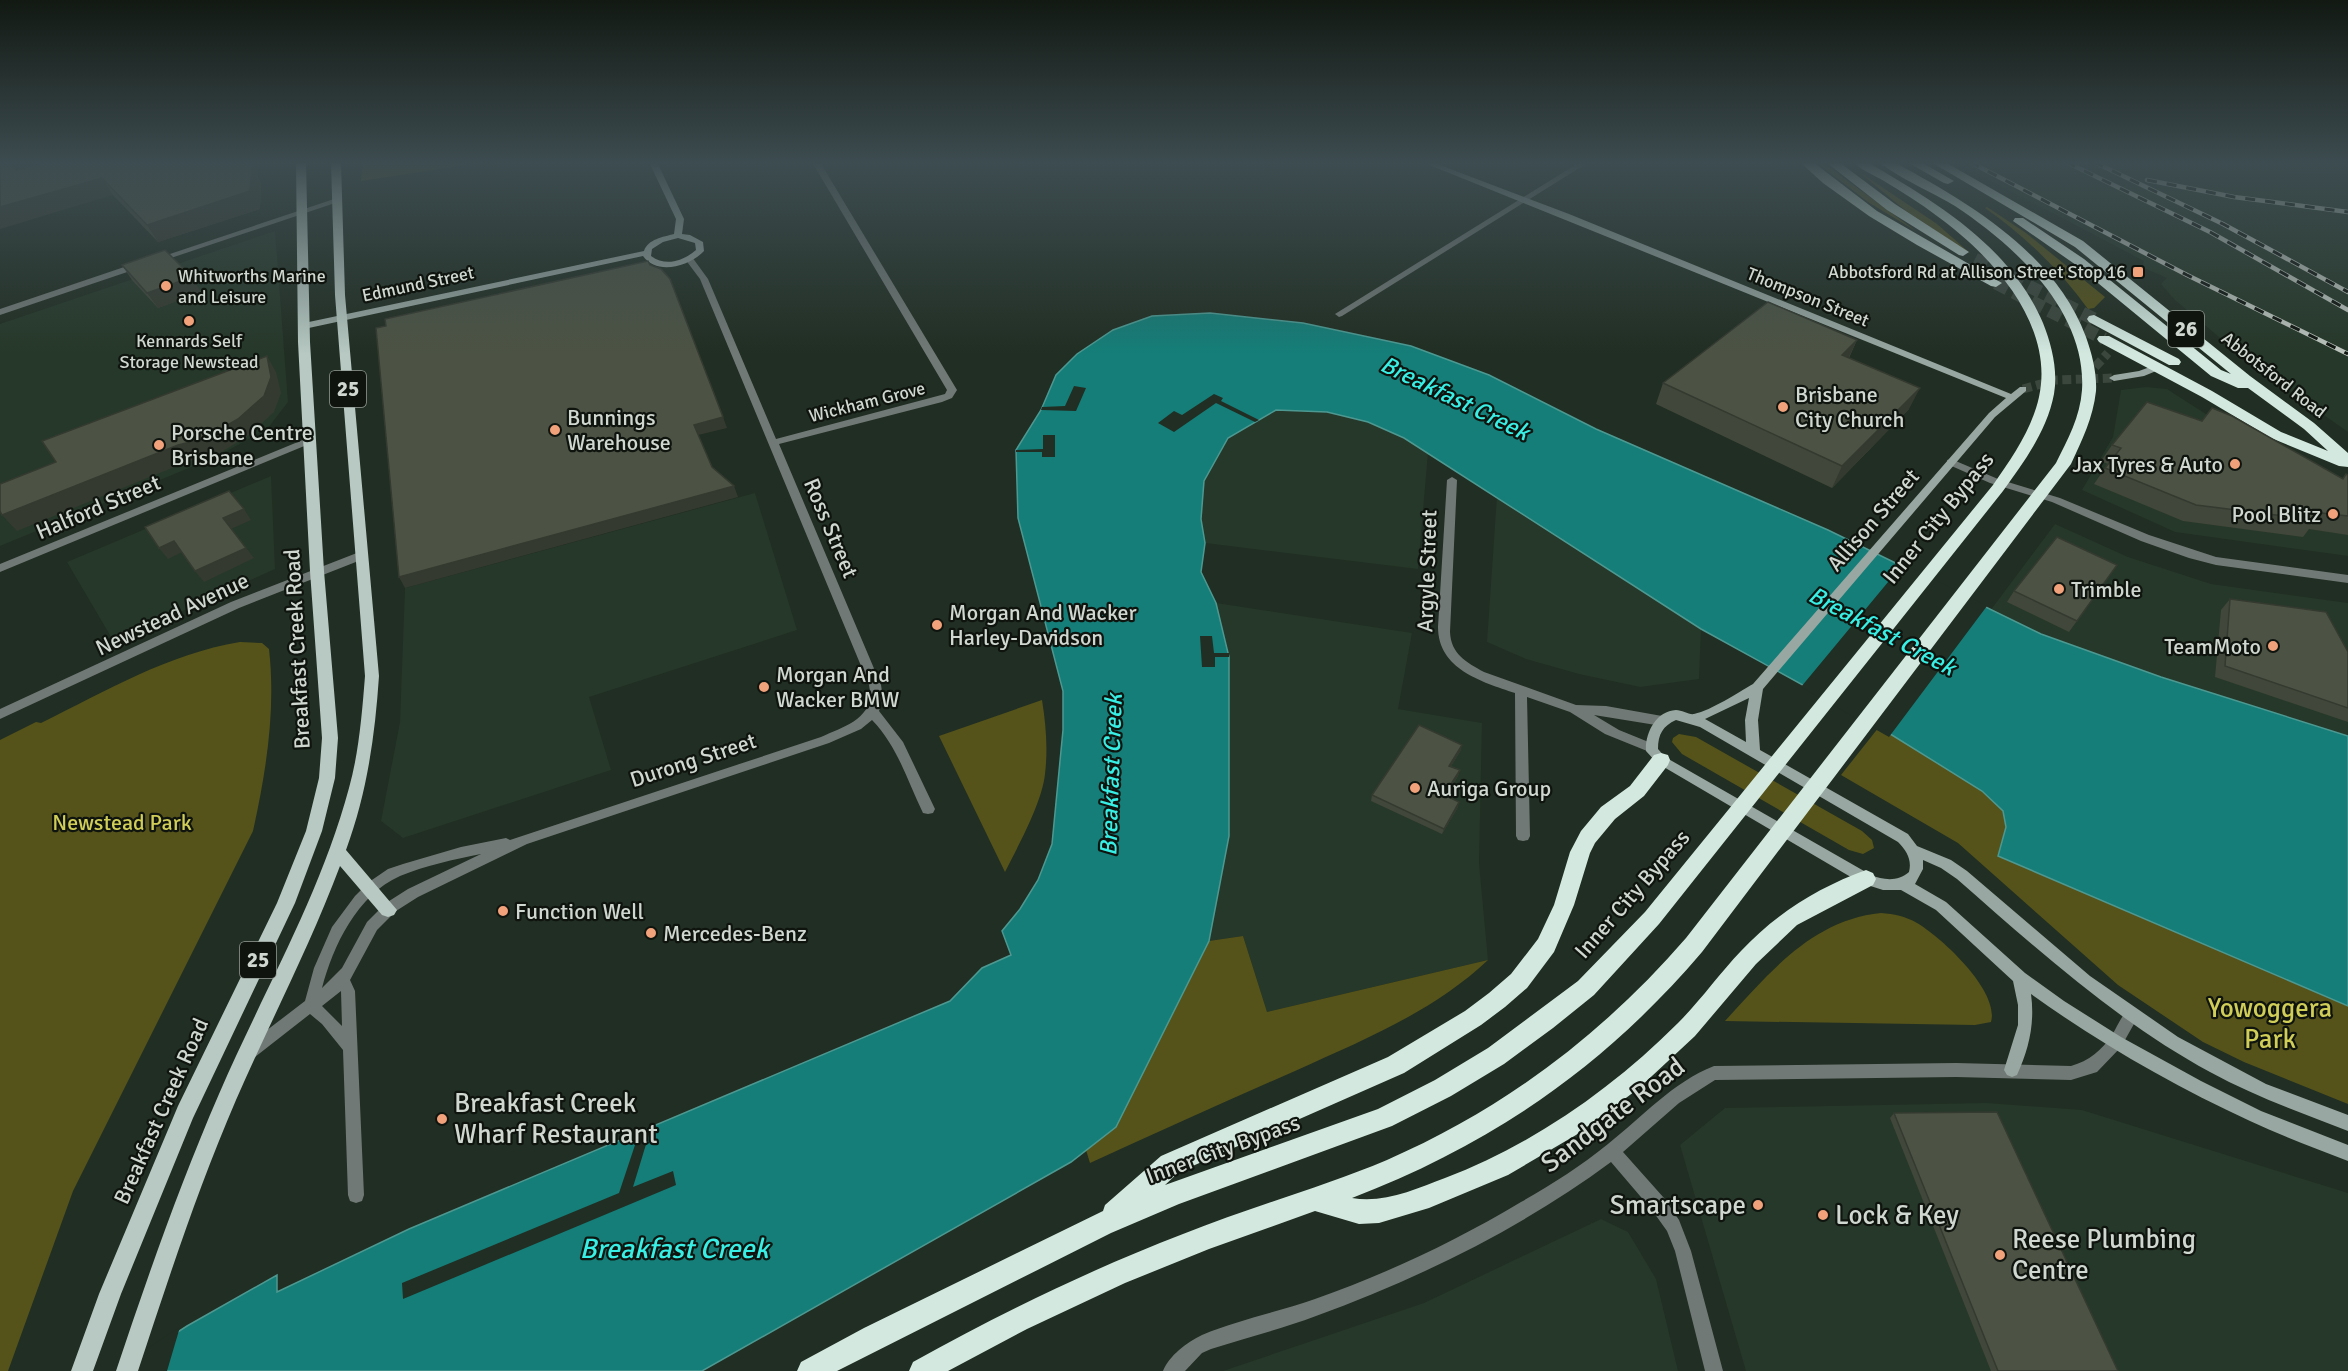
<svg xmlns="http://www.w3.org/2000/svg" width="2348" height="1371" font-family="Signika,sans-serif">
  <rect width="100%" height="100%" fill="#212e23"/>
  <path fill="#263829" d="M1955,162h393v270l-97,-68 -76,-64 -14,-16 6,-6 -25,-11 2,-6z
    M275,231l13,171 -20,26 -50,28 -218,90v-222z
    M2146,387l21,2 73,47 108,64v56l-173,-24 -93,-42 31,-53 8,-47z
    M1276,410l51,2 41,10 36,16 24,15 -10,116 -213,-26 -4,-24 3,-38 24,-43z
    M271,476l4,93 -161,73 -47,-80z
    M755,493l42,137 -208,67 22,73 -208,68 -22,-17 19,-99 5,-134z
    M1497,496l204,133 -2,50 -59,8 -61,-13 -53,-15 -39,-17z
    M2055,524l73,33 83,27 137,19v133l-187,-59 -120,-43 -51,-23z
    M1216,603l196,30 -14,76 84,14 -3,140 9,97 -221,52 -24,-76 -34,5 20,-105v-179z
    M1987,1103l95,7 266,83v178h-602l-66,-226 45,-37z
    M1601,1219l27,13 28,47 22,92h-455l201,-68z"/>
  <path fill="#55531a" d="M363,162h103v3l-105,16z
    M1816,162h6l94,69 -48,-29z
    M1858,171l79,53 34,30 -65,-43z
    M1987,207l39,26 79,64 -11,11 -6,1c-29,-40 -63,-73 -103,-101z
    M240,642l22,1 7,6c7,61 -3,123 -16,182l-180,360 -65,180h-8v-631l36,-18 5,1c65,-32 127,-69 199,-81z
    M1042,700c4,25 6,49 3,74 -3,29 -27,72 -40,98l-66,-136z
    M1879,727c25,15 112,63 124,84 8,13 -2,32 -5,45l350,150v98l-104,-42 -41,-20 -85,-57 -160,-142 -117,-68z
    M1679,734l17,3 166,94 10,9 2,8 -11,6 -14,-4 -167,-96 -10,-12 1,-4z
    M1881,913c13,1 24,3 36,10 24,14 83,68 74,99l-16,3 -250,-4c44,-48 87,-101 156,-108z
    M1243,936l24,76 221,-52c-55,52 -125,80 -193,111 -69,30 -137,61 -205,92l-4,-13 30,-23 93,-186z"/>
  <path fill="#157e78" stroke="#4d9992" stroke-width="1.5" d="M1210,313l93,10 108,23 78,29 107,54 232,101 213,104 120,43 187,59v270l-350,-150 8,-29 -3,-16 -21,-20 -103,-64 -178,-98 -297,-191 -36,-16 -41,-10 -51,-2 -48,28 -24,43 -3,38 4,24 -4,29 15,31 13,54v179l-20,105 -93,186 -45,35 -369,209h-584l69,-45 90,-51v17l132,-63 541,-228 32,-33 29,-13 -9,-24 18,-22 18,-29 14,-36 11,-114v-39l-45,-173 -2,-68 25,-40 15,-35 21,-21 36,-24 39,-14z"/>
  <path fill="#212e23" d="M1074,386l12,2 -10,23 -35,-1 1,-3 23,-1z
    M1214,394l9,4 -2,3 38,19 -4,2 -39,-19 -42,29 -16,-9 16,-12 8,4z
    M1043,435h12v22h-13v-5h-26v-2l27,-1z
    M1903,564l84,42 -98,131 -88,-50z
    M1200,636h12l2,17h15v4h-14v10h-13z
    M651,1128l-18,59 40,-16 3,14 -273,114 -1,-16 217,-90 20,-60z
    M180,1327l-13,44h-52l2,-3z"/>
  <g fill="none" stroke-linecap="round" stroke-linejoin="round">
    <path stroke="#3b473d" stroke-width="9" stroke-dasharray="9 4.5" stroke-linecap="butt" d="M2086,377l22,-24
      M2023,389l33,-9 58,-2"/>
    <path stroke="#3b473d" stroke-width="13" stroke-dasharray="13 7" stroke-linecap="butt" d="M1975,259l119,60
      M1996,283l108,56"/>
    <path fill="#717976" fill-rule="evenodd" d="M812,162h8l137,228 -5,8 -10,4 -163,42 102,241 2,13 -4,13 24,31 32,67 -2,4 -5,1 -5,-1c-16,-33 -25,-66 -51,-93l-11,9 -32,14 -302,101 -109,53 -22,14 -19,19 -27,50 5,11 9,204 -2,6 -6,2 -6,-2 -2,-6 -5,-145 -21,-26 -12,-10 -55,43 -5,2 -5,-2 -3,-5 3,-5 60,-46 9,-33 18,-41 23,-31 14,-14 19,-13 15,-5 58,-17 45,-9 4,2 311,-103c24,-11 55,-19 48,-52l-169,-406 -15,-20 7,-2 16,22 68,160 169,-45 2,-4zM481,854l-73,35 -22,14 -19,19 -25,46 -20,20c11,-42 35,-93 78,-112 24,-10 55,-17 81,-22zM341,991l1,35 -20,-20z
      M1580,162h9l-247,154 -3,1 -4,-3z
      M334,199l7,2 -182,61 -7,-2z
      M139,262l3,1v4l-142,48v-6z
      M310,437l4,1v4l-314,130v-8z
      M1951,459l47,20 62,19 89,37 67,22 132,18v8l-132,-18 -27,-7 -48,-17 -89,-39 -62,-19 -43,-19v-4z
      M1452,477l5,3 -7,152c1,22 16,30 34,40l92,33 30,1 56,10 4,2 2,3 -2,3 -4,2 -68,-11 25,15 37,15 2,3 -2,3 -4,2 -47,-19 -35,-22 -43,-15 3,139 -2,4 -5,1 -5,-1 -2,-4 -1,-143c-33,-11 -77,-24 -77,-66l9,-147z
      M362,551l5,4 -1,3 -127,50 -239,111v-10l231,-107z
      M2132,1008l5,2 2,5 -18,32 -24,25 -26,8 -115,-3 -241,3 -36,23 -56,49 41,46 15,22 12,31 32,120h-18l-30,-120 -8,-20 -15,-21 -41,-48c-89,66 -191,116 -295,154 -35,13 -70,22 -105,33l-9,4 -17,18h-22c6,-15 24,-29 39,-36 36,-15 76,-23 113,-36 71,-25 141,-58 206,-97 30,-17 60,-36 87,-58 34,-27 65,-62 106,-78l242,-3 115,3c18,-5 31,-16 41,-31 6,-9 10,-23 20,-27z"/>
    <path fill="#98a7a1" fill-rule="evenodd" d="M649,162h8l27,57 -2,15 8,1 13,7 1,9c-14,15 -47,25 -61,5l-339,73 -4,-3 4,-3 340,-72c4,-12 19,-14 30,-17l2,-15zM678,238l17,5 1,7c-13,11 -30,17 -45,6l1,-7 11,-7z
      M1422,162h10l137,52 442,180 9,-7h6v4l-31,26 -232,272 -5,31 2,30 148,84 9,12 34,14 16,11 123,105 88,61 88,47 82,31v16c-47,-18 -94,-35 -138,-59 -94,-51 -173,-123 -253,-193l-16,-11 -18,-8v9l-8,15 31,18 79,71 39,28 57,36 80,44 60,30 87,34v16c-33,-13 -66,-25 -98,-40 -76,-35 -151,-78 -219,-127 4,29 -2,55 -14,81l-5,2 -5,-2 -3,-5 14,-45v-20l-5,-24 -77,-71 -35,-20h-18l-22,-7 -204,-120 -11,-12c-1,-18 10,-40 30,-41 6,0 13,5 18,4 18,-4 43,-21 59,-30l236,-271 17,-15zM1749,698l-4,22 1,22 -41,-23zM1676,720l24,7 198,115c9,9 14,18 11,30 -11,10 -26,8 -38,3l-206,-118 -7,-8c0,-15 5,-23 18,-29z
      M2158,364l5,3 -2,2 -17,7 -30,5 -5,-3 5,-3 25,-4z"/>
    <path fill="#b7c9c2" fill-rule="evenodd" d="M296,162h10l4,180 14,229 14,167 -3,40 -13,53 -27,72 -102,215 -72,176 -28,77h-22l28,-77 79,-188 99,-203 29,-72 13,-53 3,-40 -12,-167 -12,-229z
      M331,162h10l4,133 34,381c-4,60 -12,117 -33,174l51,60 -3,5 -6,2 -6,-2 -42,-49c-30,80 -70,156 -104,234 -38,88 -68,180 -98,271h-22c31,-93 64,-187 103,-277 44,-102 101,-198 130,-306 10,-36 13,-74 16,-112l-30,-381z"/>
    <path fill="#d3e9e0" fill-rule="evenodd" d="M1800,162h13l64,49 125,72 -6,4 -5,-1 -74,-41 -48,-29 -46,-33z
      M1826,162h13l56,42 74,48 -6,4 -4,-1 -72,-45z
      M1853,162h14c69,40 143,84 176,161 9,23 15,47 11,71 -7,37 -30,68 -51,97l-344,433 -65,71 -41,33 -49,36 -53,32 -59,30 -213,78 -68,29 -274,138h-40l4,-9 63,-34 239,-117 2,-6 56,-49 227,-99 77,-46 24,-18 22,-19 27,-35 16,-34 16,-53 11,-21 20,-24 29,-21 24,-31 7,-2 7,2 2,5 -2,5 -24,31 -29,23 -20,24 -5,10 -16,52 -20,47 -27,36 -22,19 -24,18 -77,48 -225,99 -14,13 213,-76 57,-29 53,-32 90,-67 67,-69 348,-427c19,-27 39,-56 46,-88 16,-73 -48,-142 -102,-181 -17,-13 -35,-24 -53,-35 -10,-6 -23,-11 -31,-19z
      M1880,162h14c75,41 160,90 192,175 6,17 11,36 10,54 -3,27 -14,49 -25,73l-369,488c-98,115 -208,191 -350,246 31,6 64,-9 93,-20 87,-33 167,-89 233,-155 23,-23 41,-49 63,-72 34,-37 78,-64 125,-81l7,3 3,6 -3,6 -76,40 -41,39 -61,72 -57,53 -62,46 -68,40 -79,33 -50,15 -20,1 -44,-13 -106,38 -84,34 -98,46 -79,42h-39l4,-9c87,-48 176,-92 270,-128 67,-27 137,-46 204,-74 117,-51 216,-126 299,-222l370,-475c12,-24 24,-46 26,-73 5,-79 -68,-145 -127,-184 -19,-12 -61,-30 -75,-44z
      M1907,162h14l33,19 -6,3 -4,-1z
      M1931,162h14l138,79 167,135 64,47 34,30v14l-9,-1 -68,-28 -69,-41 -103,-55 -2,-3 2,-3h10l103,55 69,41 47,19 -24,-22 -56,-41h-10l-27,-12 -135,-111 -63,-44 2,-3h8l61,41 137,111 10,4 -156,-127z
      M2094,315l85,44 2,3 -2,3h-10l-80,-43 -2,-3 2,-3z"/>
    <g stroke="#bdc5be" stroke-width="4.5">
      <path id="rail" d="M1970,162l217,113 161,79
        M2066,162l144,70 138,78
        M2094,162l129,62 125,68
        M2147,180l87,17 114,15"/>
    </g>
    <use href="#rail" stroke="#0f140f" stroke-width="3" stroke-dasharray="10" stroke-linecap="butt"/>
  </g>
  <path fill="#41473a" d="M45,162h207l6,11 -2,1 5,9 -1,26 -102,33 -45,-47z
    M122,265l79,27 -43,16 -26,-28z
    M1857,340l-8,18 60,51 -77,79 -176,-84 7,-21z
    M2112,445l230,34 4,-5 2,1v60l-39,-6 -6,8 -120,-16 -89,-37 14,-20 -7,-3z
    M2117,565l-48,67 -62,-30 7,-11z
    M2230,599l118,53v70l-133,-45 6,-67z
    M1461,750l-10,16 9,4 -2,6 -12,20 12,11 -16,27 -71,-33 1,-6z
    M1894,1113l224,258h-127l-101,-253z"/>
  <path fill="#353a30" d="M246,162h6l6,11 -2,1 5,9 -1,26 -102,33 -11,-17z
    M482,162h31l-30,4z
    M102,178l11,17 -113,34v-22z
    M192,277l9,15 -43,16 -11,-15z
    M1857,340l-10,21 -5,-6z
    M267,356l9,16 5,21 -7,19 -25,23 -34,21 -26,5 -172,70 -15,-16z
    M1920,388l-11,21 -77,79 10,-22z
    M723,417l4,11 -29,7 -4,-10z
    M734,486l4,11 -333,91 -6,-11z
    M244,509l7,11 -20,9 -8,-11z
    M174,541l8,11 -14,7 -9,-11z
    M246,548l8,10 -50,24 -9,-11z
    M1462,745l-1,5 -13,21 1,-5z
    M1460,770l-2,6 -15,25 1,-6z
    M1459,802l-1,5 -16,27 2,-5z"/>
  <path fill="#4c5344" stroke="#353a30" stroke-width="1.5" d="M0,162h10l6,8 29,-8h203l4,4 -2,25 -103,34 -45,-47 -102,29z
    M165,250l27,27 -45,16 -25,-28z
    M648,261l2,4 11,4 9,10 53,138 -29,8 18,42 22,19 -335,91 -23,-249 10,-2 -1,-7z
    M1768,302l89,38 -15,15 78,33 -78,78 -179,-83z
    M267,356l4,21 -7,19 -26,23 -35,20 -25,6 -176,70 -2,-4v-27l56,-22 -14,-21z
    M2147,402l55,19 10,-13 20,8 111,63 3,-5 2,1v41l-26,-3 -5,7 -121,-15 -91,-37 16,-20 -9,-3z
    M229,491l15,18 -21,9 23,30 -51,23 -21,-30 -15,7 -14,-21z
    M2057,537l60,28 -40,56 -63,-30z
    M2230,599l96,13 22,40v56l-123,-42z
    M1419,725l43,20 -13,21 11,4 -16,25 15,7 -15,27 -72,-34z
    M1997,1112l121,259h-120l-104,-258z"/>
  <linearGradient id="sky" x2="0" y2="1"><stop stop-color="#121913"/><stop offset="0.46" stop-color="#3d4c50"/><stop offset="1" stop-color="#3d4c50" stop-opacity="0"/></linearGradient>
  <rect width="2348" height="354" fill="url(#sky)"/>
  <g fill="#f1a27b" stroke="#0f140f" stroke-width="2">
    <rect x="2132" y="266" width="12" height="12" rx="3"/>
    <circle cx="166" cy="286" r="6"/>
    <circle cx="189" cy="321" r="6"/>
    <circle cx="1783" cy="407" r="6"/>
    <circle cx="555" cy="430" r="6"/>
    <circle cx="159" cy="445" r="6"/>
    <circle cx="2235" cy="464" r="6"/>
    <circle cx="2333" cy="514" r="6"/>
    <circle cx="2059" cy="589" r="6"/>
    <circle cx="937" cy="625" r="6"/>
    <circle cx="2273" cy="646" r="6"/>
    <circle cx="764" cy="687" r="6"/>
    <circle cx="1415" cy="788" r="6"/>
    <circle cx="503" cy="911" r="6"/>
    <circle cx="651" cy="933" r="6"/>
    <circle cx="442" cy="1119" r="6"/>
    <circle cx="1758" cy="1205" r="6"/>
    <circle cx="1823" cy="1215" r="6"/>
    <circle cx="2000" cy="1255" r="6"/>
  </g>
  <g text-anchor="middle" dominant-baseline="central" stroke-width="4.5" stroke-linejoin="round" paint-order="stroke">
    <g font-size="18" fill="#cfd7d0" stroke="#0f140f" text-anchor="end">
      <text x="2126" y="272">Abbotsford Rd at Allison Street Stop 16</text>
      <text x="178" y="276" text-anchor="start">Whitworths Marine<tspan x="178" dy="21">and Leisure</tspan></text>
      <text x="189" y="341" text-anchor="middle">Kennards Self<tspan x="189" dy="21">Storage Newstead</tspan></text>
    </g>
    <g font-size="18" fill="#cfd7d0" stroke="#0f140f">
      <text transform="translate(418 284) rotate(-12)">Edmund Street</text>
      <text transform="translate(1808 297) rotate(22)">Thompson Street</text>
      <text transform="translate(2274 375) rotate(38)">Abbotsford Road</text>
      <text transform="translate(867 402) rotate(-14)">Wickham Grove</text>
    </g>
    <g fill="#0f140f" stroke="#959c96" stroke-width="1.5">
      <rect x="2168" y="311" width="36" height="36" rx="4.5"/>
      <rect x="330" y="371" width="36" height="36" rx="4.5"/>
      <rect x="240" y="942" width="36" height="36" rx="4.5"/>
    </g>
    <g font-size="21" font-weight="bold" fill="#cfd7d0">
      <text x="2186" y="329">26</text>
      <text x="348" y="389">25</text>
      <text x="258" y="960">25</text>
    </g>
    <g font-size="22" fill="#cfd7d0" stroke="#0f140f" text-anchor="start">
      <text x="1795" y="394">Brisbane<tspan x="1795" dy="25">City Church</tspan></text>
      <text x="567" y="417">Bunnings<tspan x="567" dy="25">Warehouse</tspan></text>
      <text x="171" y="432">Porsche Centre<tspan x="171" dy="25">Brisbane</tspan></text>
      <text x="2223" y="464" text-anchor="end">Jax Tyres &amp; Auto</text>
      <text x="2321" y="514" text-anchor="end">Pool Blitz</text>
      <text x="2071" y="589">Trimble</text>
      <text x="949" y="612">Morgan And Wacker<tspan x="949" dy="25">Harley-Davidson</tspan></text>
      <text x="2261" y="646" text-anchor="end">TeamMoto</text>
      <text x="776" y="674">Morgan And<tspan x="776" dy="25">Wacker BMW</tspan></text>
      <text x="1427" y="788">Auriga Group</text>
      <text x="515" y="911">Function Well</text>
      <text x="663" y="933">Mercedes-Benz</text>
    </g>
    <g font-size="22" fill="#cfd7d0" stroke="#0f140f">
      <text transform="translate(98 507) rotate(-23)">Halford Street</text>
      <text transform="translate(1938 518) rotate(-51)">Inner City Bypass</text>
      <text transform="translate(1873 520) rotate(-49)">Allison Street</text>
      <text transform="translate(831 528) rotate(67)">Ross Street</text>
      <text transform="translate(1427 571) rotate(-88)">Argyle Street</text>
      <text transform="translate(172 614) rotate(-25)">Newstead Avenue</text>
      <text transform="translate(297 649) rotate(-93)">Breakfast Creek Road</text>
      <text transform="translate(693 760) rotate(-18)">Durong Street</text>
      <text transform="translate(1632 894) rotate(-49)">Inner City Bypass</text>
      <text transform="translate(161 1111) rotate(-66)">Breakfast Creek Road</text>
      <text transform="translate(1223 1149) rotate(-20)">Inner City Bypass</text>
    </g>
    <g font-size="22" fill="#d0ce57" stroke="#0f140f">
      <text x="122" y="822">Newstead Park</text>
    </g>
    <g font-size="24" font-style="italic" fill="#38efe5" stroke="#0f140f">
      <text transform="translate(1455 398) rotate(26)">Breakfast Creek</text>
      <text transform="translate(1882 631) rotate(28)">Breakfast Creek</text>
      <text transform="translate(1111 775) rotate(-88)">Breakfast Creek</text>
    </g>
    <g font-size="27" fill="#d0ce57" stroke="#0f140f">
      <text x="2270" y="1008">Yowoggera<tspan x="2270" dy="31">Park</tspan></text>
    </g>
    <g font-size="27" fill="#cfd7d0" stroke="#0f140f" text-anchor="start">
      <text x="454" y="1103">Breakfast Creek<tspan x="454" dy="31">Wharf Restaurant</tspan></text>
      <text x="1746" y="1205" text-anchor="end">Smartscape</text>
      <text x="1835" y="1215">Lock &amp; Key</text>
      <text x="2012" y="1239">Reese Plumbing<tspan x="2012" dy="31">Centre</tspan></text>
    </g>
    <g font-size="27" fill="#cfd7d0" stroke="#0f140f">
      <text transform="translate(1613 1115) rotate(-37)">Sandgate Road</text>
    </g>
    <g font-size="28" font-style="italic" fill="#38efe5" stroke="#0f140f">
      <text x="674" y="1249">Breakfast Creek</text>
    </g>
  </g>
</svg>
